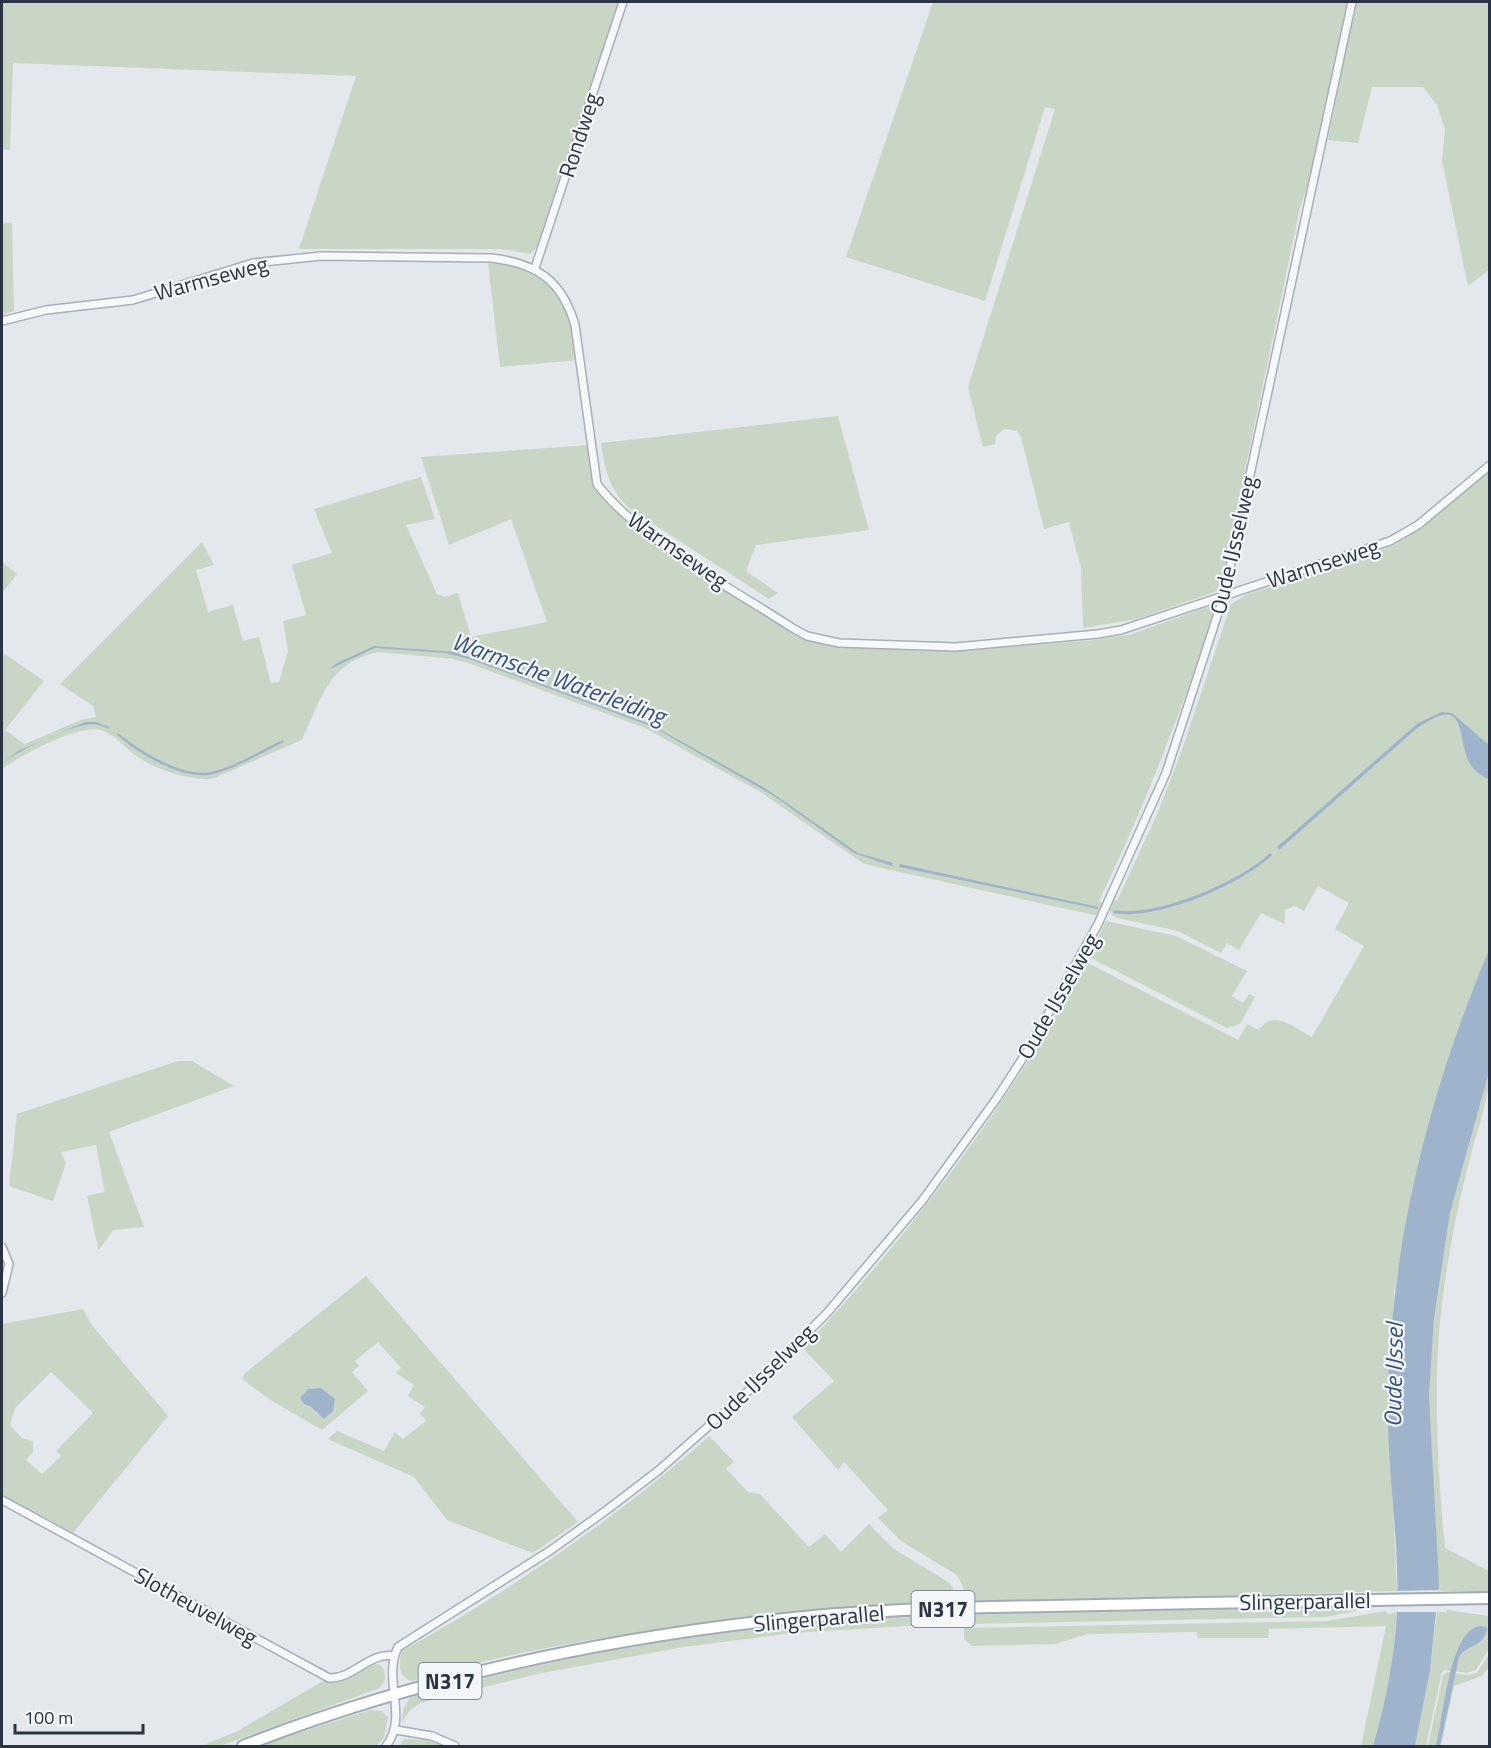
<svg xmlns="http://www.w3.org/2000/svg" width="1491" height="1748" font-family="'Titillium Web',sans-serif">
  <rect width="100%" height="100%" fill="#e4e7ec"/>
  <path fill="#c9d6c5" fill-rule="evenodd" d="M2,2h618l-83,245 -7,7 -28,-5h-203l57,-173 -343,-13 -3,87 -8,-1z
    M933,2h415l-33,159 -15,47 -79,377 -6,7 -78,27 -54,9 -2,-60 -12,-46 -25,7 -23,-92 -4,-6 -13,-2 -8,7 -1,8 -12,3 -15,-60 87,-278 -10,-2 -60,194 -139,-44z
    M1356,2h133v268l-21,16 -26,-125 3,-32 -8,-24 -14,-18h-51l-14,56 -30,-3z
    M2,223h10l2,88 -12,4z
    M488,263c67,1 82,39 91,97l-79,7z
    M838,416l31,114 -113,15 -10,26 32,22 -9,6 -139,-90c-21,-20 -25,-38 -29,-66z
    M591,445l7,45 24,27 160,108 32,17 109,9h38l134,-11 34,-5 84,-30v14c-34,96 -69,190 -114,282l5,2 -6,13 -234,-52 -102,-71 -117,-65 -177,-65 -15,-4 -74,-7c-51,10 -57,46 -77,88l-90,39c-20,2 -54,-9 -71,-20 -13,-7 -23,-22 -37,-28 -22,-10 -84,25 -102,38v-117l42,29 -39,49 20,14 56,-24 15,-3 -3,-11 -33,-22 142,-142 12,23 -18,5 12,42 25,-7 10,36 16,-4 12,46 8,-1 9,-31 -5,-30 23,-6 -14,-50 40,-12 -18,-44 107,-32 14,42 -29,6 31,69 8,3 13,-4 13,44 76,-15 -36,-103 -62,26 -28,-88z
    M1489,472v478l-58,171 -25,106 -12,65 -6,112 9,187 -432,12 -1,-14 -7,-14 -56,-34 -23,-23 10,-8 -44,-48 -6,8 -46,-53 42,-36 -31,-33c111,-118 206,-244 283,-386l152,78 9,-16 12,6c15,-22 36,-1 53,7l52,-91 -29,-17 14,-26 -31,-17 -14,25 -10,-5 -9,4v14l-24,-11 -22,37 -12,-7 -6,10 -43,-22 -61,-13 -5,-3 -2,-5 4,-10 3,1 41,-89 25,-65 48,-143 16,-10 102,-31 47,-19 30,-20z
    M2,562l15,12 -15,19z
    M1106,921l70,15 71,35 -15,25 11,7 6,-9 6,3 -15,27 -13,4 -138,-71z
    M178,1061h14l42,25 -125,46 35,95 -31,3 -14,20 -1,-2 -11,-52 18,-4 -9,-47 -35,7 5,11 -13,38 -44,-15 8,-72z
    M1489,1072c0,29 -11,55 -18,83 -10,35 -17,71 -23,107 -17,95 -12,191 -3,286l44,23v21l-51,-1 -9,-195 5,-77 16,-106z
    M366,1276l212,246 -45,31 -86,-33 -33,-43 -86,-38 9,-8 47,20 11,-19 8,7 23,-18 -6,-8 5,-6 -17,-11 6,-11 -18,-12 5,-5 -23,-26 -23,19 4,5 -7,6 16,19 -46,39 -53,-31 -27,-20 3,-6zM321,1388l-2,27 -8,-8 -8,-3 5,-15z
    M83,1309l8,15 77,92 -95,117 -71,-39v-170zM51,1372l42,41 -37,38 5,5 -19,18 -16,-14 7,-8v-11l-11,-3 -12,-13 5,-17z
    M709,1436l25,26 -8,7 22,23 12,2 49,53 16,-13 16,18 28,-28 25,25 56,34 4,8v12c-146,10 -293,20 -437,51 -35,7 -70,18 -105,27 -15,-4 -13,-19 -10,-31 34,-17 67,-38 99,-58 73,-47 143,-98 208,-156z
    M1382,1606l-56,11 -361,7 -1,-11z
    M1447,1610l42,6v33l-13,21 -9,3 -22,-3 -3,2 -16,74h-11l15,-75 7,-60 9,2z
    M1386,1611l1,3 10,-2 -8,80 -16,54h-12l25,-120 -117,3 -1,9h-70l-1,-6 -109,2 -33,10 -83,2 -8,-7v-11l363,-7z
    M955,1614v9l-161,10 -110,14 -142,26 -122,30 -10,7 -8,12 1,-12 7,-13c178,-49 360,-77 545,-83z
    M1489,1654v13l-7,9 -28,10 -13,60h-13l15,-71 5,-3 19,3 10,-2z
    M375,1664l6,1c6,8 5,16 -1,23l-160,58h-19l35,-14 87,-51 17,1z
    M370,1710l12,1 6,7 -4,20 -8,8h-119z
    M404,1739l23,1 17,6h-44z"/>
  <path fill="#9fb4cc" d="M374,646l81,6 195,72 115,64 93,65 35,10 -1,3 -38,-13 -80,-57 -121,-69 -181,-67 -26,-7 -71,-5 -47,22 9,-7z
    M1442,712l10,1 37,32v35c-4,-3 -11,-6 -15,-11 -21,-22 0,-82 -58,-40l-137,121 -2,-3 141,-124z
    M85,722h11l13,5v2c-8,-4 -15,-6 -24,-4 -22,4 -65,25 -83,38l16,-12z
    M118,733c21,17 64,45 93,39 24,-5 49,-22 72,-32l1,2c-21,10 -54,30 -76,33 -30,3 -70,-22 -91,-40z
    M1270,853l2,2c-31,30 -115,66 -159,58l1,-3c41,8 126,-28 156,-57z
    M900,864l198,43v2l-199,-42z
    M1489,950v122l-39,141 -16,106 -5,77 10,187 -9,88 -15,75h-42c13,-44 21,-87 24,-133 3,-70 -10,-139 -9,-209 1,-155 41,-312 101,-454z
    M321,1388l14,11 -2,12 -9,8 -13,-12 -7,-3 -4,-6 8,-9z
    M1481,1626l6,2c-2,19 -20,16 -28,29l-19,89h-4c7,-24 13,-119 45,-120z"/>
  <path fill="#e4e7ec" d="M1441,1590l-1,22h-46v-21z"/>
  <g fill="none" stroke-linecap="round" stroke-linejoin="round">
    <g stroke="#a9aeb7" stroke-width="10">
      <path id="minor" d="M535,268l88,-266
        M2,321l44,-11 87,-10 120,-37 68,-7 170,2c45,5 71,22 84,67l22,159c43,56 134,104 194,143l16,9 32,7 117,4 142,-13 23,-4 269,-89 28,-16 72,-60
        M2,1247l7,17 -7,29
        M2,1500l327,178c25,1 39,-26 65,-22
        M396,1730l36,6 23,10
        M386,1746c23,-29 -4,-67 12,-99l153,-97 57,-41 51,-39 95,-84 73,-73 95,-112 75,-103 31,-48 70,-126 68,-151 58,-178 128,-593"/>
    </g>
    <g stroke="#a3abb8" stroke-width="14">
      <path id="primary" d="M243,1746c179,-70 371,-110 561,-129 114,-11 229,-10 343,-13 114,-2 228,-5 343,-6"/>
    </g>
    <use href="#minor" stroke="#f7f8fa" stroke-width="7"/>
    <use href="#primary" stroke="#fff" stroke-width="10"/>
  </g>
  <g text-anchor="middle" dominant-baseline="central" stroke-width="4.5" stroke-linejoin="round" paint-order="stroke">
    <g fill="#f4f6f9" stroke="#676e7b" stroke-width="1.5">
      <rect x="911.5" y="1591" width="63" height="36" rx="4.5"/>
      <rect x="418.5" y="1663" width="63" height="36" rx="4.5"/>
    </g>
    <g font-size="21" font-weight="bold" fill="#2b3445">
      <text x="943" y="1609">N317</text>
      <text x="450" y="1681">N317</text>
    </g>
    <g font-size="22" fill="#2b3445" stroke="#f4f6f9">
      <text transform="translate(579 135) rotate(-72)">Rondweg</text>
      <text transform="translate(211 278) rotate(-15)">Warmseweg</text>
      <text transform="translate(1233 545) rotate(-77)">Oude IJsselweg</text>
      <text transform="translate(678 550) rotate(35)">Warmseweg</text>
      <text transform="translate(1323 563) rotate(-18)">Warmseweg</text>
      <text transform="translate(1058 996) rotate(-60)">Oude IJsselweg</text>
      <text transform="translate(760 1377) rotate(-44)">Oude IJsselweg</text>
      <text transform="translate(1305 1601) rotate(-1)">Slingerparallel</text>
      <text transform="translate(196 1606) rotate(29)">Slotheuvelweg</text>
      <text transform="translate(819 1618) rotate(-5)">Slingerparallel</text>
    </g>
    <g font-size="24" font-style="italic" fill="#34527a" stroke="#f4f6f9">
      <text transform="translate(559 678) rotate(20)">Warmsche Waterleiding</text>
      <text transform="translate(1393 1375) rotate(-89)">Oude IJssel</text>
    </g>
  </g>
  <rect width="1491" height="1748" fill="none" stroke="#2b3445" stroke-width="6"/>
  <path d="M15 1724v9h128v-9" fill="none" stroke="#2b3445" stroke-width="3"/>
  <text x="24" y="1724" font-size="18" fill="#2b3445" stroke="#f4f6f9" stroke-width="4.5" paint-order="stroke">100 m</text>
</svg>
